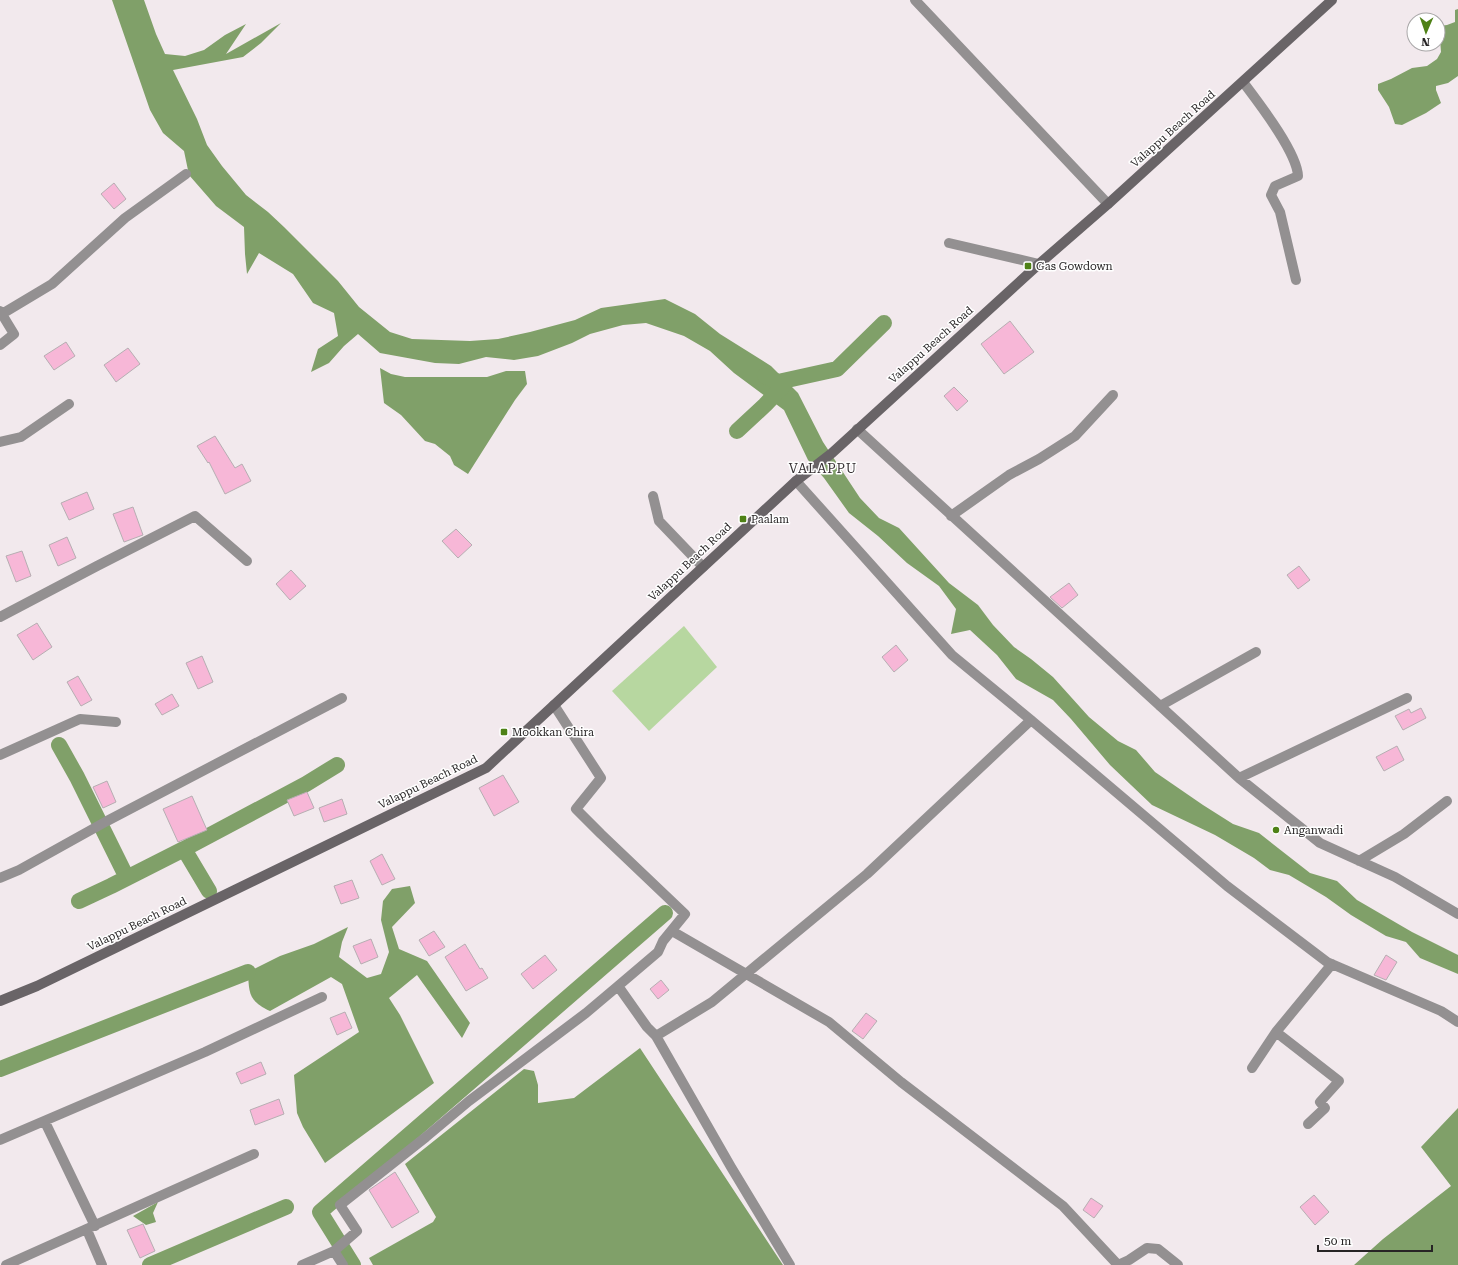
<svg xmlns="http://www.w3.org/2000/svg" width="1458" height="1265" font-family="'Roboto Serif',serif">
  <rect width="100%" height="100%" fill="#f2e9ed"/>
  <path fill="#b7d7a0" d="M684,626l33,41 -68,64 -37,-40z"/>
  <path fill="#80a069" d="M112,0h32l12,34 9,20 20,2 19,-6 21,-15 21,-11 -20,30 55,-31 -20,20 -18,14 -70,13 24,49 10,26 15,21 24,29 22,17 16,15 54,54 21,26 31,25 22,7 58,2 28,-2 32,-7 45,-12 26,-12 64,-9 30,15 25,20 51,32 27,27 25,49 37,56 19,20 20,10 50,55 29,22 15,20 21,22 17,12 22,18 36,40 29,24 18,9 19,22 48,33 30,19 26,9 51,40 27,8 20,19 55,32 46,23v19l-38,-16 -14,-16 -20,-6 -35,-21 -25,-18 -37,-22 -19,-5 -16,-12 -39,-23 -63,-30 -42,-40 -39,-46 -18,-19 -37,-21 -19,-24 -27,-25 -19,4 5,-25 -17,-23 -32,-23 -29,-27 -29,-23 -25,-35 -16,-18 -24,-50 -50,-37 -24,-22 -26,-15 -38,-13 -23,2 -33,9 -18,9 -34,13 -24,4 -28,-3 -27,7 -24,-1 -55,-10 -22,-19 -14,12 -15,17 -18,9 7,-23 20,-13 -4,-23 -21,-10 -20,-29 -34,-21 -12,21 -2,-20 -1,-27 -28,-21 -27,-31 -5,-24 -21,-18 -13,-23z
    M1458,9v67l-10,7 -12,3v4l5,13 -15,10 -24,12 -7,-1 -6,-17 -11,-17v-6l13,-5 21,-11 15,-2 10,-7 4,-7 -2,-26 8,-1 8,-3v-12z
    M380,368l11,6 14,3h82l19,-6h19l2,13 -12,16 -47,74 -14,-9 -4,-9 -15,-12 -10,-3 -24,-26 -17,-12z
    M410,886l5,17 -23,24 7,22 28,12 43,62 -8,15 -45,-63 -28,23 11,17 34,68 -109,80 -22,-36 -6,-14 -3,-38 65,-43 -17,-48 -11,-7 -61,34c-21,-10 -21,-17 -22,-39l32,-16 34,-12 34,-17 -6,15 -3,15 28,21 14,-4 8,-22 -8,-32 2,-19 9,-12z
    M640,1048l143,217h-410l-4,-7 64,-36 3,-5 -31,-53 119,-95 10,2 4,14v18l36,-5z
    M1458,1108v157h-104l29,-26 68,-53 -30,-39z
    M158,1202l-5,11 3,9 -10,3 -13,-9z"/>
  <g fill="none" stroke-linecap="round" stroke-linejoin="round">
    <path stroke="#80a069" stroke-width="16" d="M765,376l13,6 59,-13 47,-46
      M737,431l28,-26 18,-19
      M59,745l18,32 50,101
      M209,891l-25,-42 122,-65 31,-19
      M79,901l32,-15 73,-37
      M0,1069l248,-97
      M150,1265l136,-58
      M353,1265l-33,-53 345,-299"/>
  </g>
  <path fill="#f7b7d7" stroke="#b6aeb2" d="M114,183l12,16 -12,10 -13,-15z
    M1010,321l24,31 -30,22 -23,-30z
    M66,342l9,14 -21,14 -10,-14z
    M128,348l12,16 -24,18 -12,-17z
    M954,387l14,14 -11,10 -13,-15z
    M215,436l20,32 7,-4 9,17 -26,13 -16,-32 -1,1 -11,-17z
    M87,492l7,17 -25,11 -8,-17z
    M133,507l10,28 -19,7 -11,-28z
    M456,529l16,16 -14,13 -16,-17z
    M67,537l9,21 -18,8 -9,-21z
    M22,551l9,25 -15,6 -10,-26z
    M1299,566l11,14 -12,9 -11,-14z
    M291,570l15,16 -16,14 -14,-16z
    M1069,583l9,12 -16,13 -12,-11z
    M37,623l15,24 -19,13 -16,-25z
    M896,645l12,15 -14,12 -12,-15z
    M202,656l11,26 -15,7 -12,-26z
    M78,676l14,24 -11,6 -14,-24z
    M172,694l7,12 -17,9 -7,-11z
    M1421,708l5,10 -23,12 -8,-14 14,-7 2,4z
    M1397,746l7,14 -20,11 -8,-14z
    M503,775l16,27 -25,14 -15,-28z
    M107,781l9,21 -13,6 -10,-21z
    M307,792l7,16 -20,8 -7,-16z
    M192,796l15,34 -29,12 -15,-33z
    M342,799l5,15 -23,8 -5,-14z
    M382,854l13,25 -13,6 -12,-24z
    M352,880l7,18 -18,6 -7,-18z
    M434,931l11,16 -16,9 -10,-16z
    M371,939l7,18 -17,7 -8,-18z
    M465,944l15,25 2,-1 6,10 -22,13 -21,-34z
    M545,955l12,15 -24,19 -12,-15z
    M1386,955l11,7 -11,18 -12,-5z
    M661,980l8,10 -11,9 -8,-10z
    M345,1012l7,16 -15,7 -7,-17z
    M866,1013l11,8 -14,18 -11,-8z
    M261,1062l5,12 -25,10 -5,-11z
    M279,1099l5,15 -29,11 -5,-15z
    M395,1172l24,40 -27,16 -23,-38z
    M1314,1195l15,17 -14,13 -15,-18z
    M1091,1198l12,8 -9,12 -11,-8z
    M143,1224l12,27 -15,7 -13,-28z"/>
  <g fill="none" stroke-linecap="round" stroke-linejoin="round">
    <path stroke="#939091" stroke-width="10" d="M915,0l193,204
      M1243,82c15,20 54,70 55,94l-23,10 -4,9 9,17 16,68
      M949,243l90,21
      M0,311l14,23 -14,11
      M2,314l50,-30 73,-66 61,-44
      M857,429l382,349 81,65 75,34 63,37
      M0,442l21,-5 48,-33
      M796,481l156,174 79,65 196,166 100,76 114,49 17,11
      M653,496l6,25 44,46
      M951,516l58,-41 30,-16 36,-23 38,-41
      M0,617l97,-51 98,-50 52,45
      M1160,706l96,-54
      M0,755l80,-36 36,3
      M1239,778l168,-80
      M1359,861l45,-27 43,-33
      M0,878l19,-8 88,-49 235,-123
      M672,931l157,91 72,60 162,124 55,59 11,-5 18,-12 11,1 20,16
      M618,986l29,41 9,9
      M1252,1068l24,-36
      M45,1122l50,104
      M1308,1124l17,-16 -5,-6 19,-21 -63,-49 56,-68
      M0,1140l205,-88 117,-55
      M87,1230l15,35
      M6,1265l248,-111
      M302,1265l32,-14
      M343,1265l-9,-14 23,-20 -17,-26 86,-68 43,-36 117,-88 32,-27 40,-34 5,-11 22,-27 -84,-80 -25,-25 25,-31 -47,-73
      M790,1265l-59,-98 -75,-131 56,-34 155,-128 164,-154"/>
    <path stroke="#696467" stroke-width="10" d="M0,1001l37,-15 449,-218 310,-287 36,-28 207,-189 69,-60 224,-204"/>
  </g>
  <g fill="#4e8116" stroke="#fff" stroke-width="1.5">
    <rect x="1024" y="262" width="8" height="8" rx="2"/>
    <rect x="739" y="515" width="8" height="8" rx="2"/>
    <rect x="500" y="728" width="8" height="8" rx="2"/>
    <circle cx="1276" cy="830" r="4"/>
  </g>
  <g text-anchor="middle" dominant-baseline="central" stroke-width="3" stroke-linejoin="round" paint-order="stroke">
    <g font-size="11" fill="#272425" stroke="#fff">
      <text transform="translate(1173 129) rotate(-42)">Valappu Beach Road</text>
      <text transform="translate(931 345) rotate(-42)">Valappu Beach Road</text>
      <text transform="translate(690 562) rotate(-43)">Valappu Beach Road</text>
      <text transform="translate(428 782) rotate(-26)">Valappu Beach Road</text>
      <text transform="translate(137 924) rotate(-26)">Valappu Beach Road</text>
    </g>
    <g font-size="11" fill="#272425" stroke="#fff" text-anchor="start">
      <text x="1036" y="266">Gas Gowdown</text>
      <text x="751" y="519">Paalam</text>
      <text x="512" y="732">Mookkan Chira</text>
      <text x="1284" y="830">Anganwadi</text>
    </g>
    <g font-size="13" letter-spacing="1" fill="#393336" stroke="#fff">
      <text x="823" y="468">VALAPPU</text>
    </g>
  </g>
  <g transform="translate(1426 32) rotate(182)"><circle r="19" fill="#ffffff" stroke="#a9a7a8"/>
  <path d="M0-3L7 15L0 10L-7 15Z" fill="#4e8116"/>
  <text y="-6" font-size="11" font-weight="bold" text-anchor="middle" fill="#272425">N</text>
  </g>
  <path d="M1318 1245v6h114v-6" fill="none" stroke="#272425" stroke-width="2"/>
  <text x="1324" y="1245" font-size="12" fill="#272425" stroke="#ffffff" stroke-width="3" paint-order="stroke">50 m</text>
</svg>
